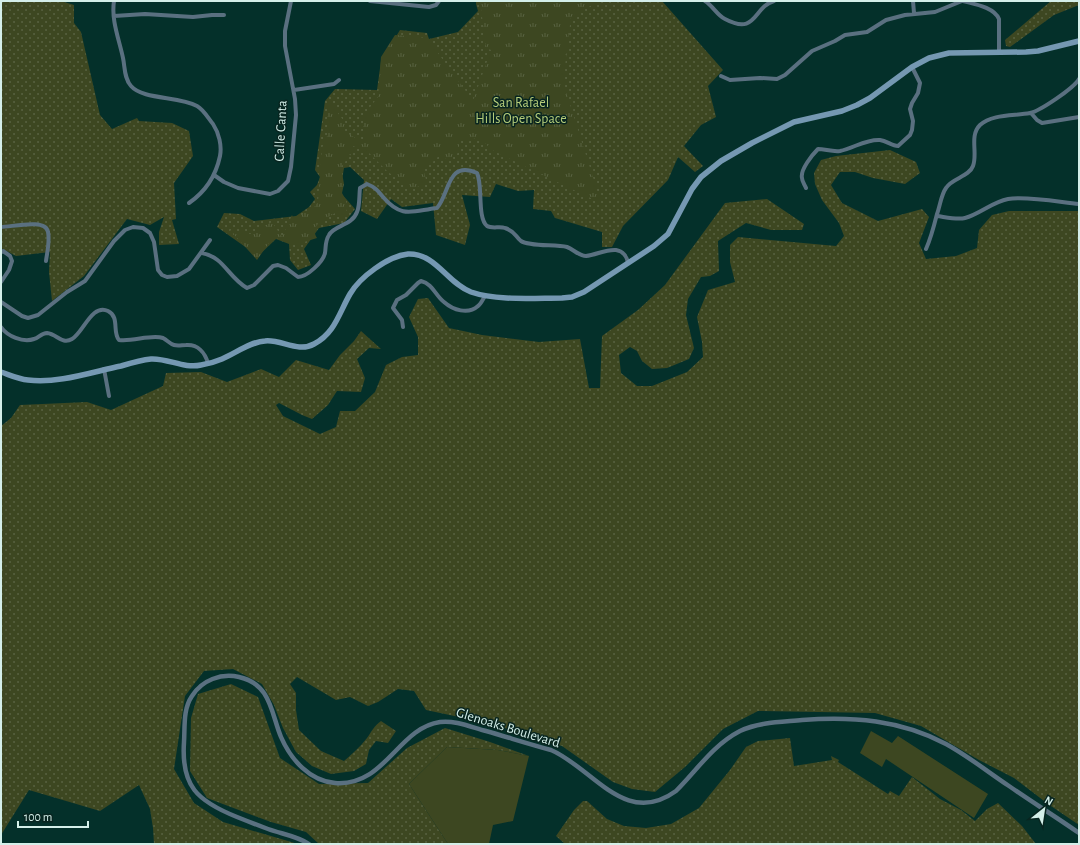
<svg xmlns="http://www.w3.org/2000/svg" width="1080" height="845" font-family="'Alegreya Sans',sans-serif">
  <defs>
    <pattern id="grass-dots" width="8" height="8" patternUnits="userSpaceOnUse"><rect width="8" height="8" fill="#3d4721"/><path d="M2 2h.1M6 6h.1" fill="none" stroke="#586241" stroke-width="1.8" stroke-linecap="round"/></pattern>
    <pattern id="park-tufts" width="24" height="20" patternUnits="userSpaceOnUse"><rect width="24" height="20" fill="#3d4721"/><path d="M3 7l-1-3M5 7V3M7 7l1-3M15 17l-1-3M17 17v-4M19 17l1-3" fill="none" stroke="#586241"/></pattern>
  </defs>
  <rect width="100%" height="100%" fill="#04302a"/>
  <path fill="url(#grass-dots)" d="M1,1h60l13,4v18l7,9 19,83 12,14 25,-11 2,3 33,2 17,8 4,25 -19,27 2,36 -4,1 7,24 -20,1v-13l5,-15 -14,8 -23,-6 -43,57 -32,25 -3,-29 1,-20 -34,4 -15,-8z
    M476,1h186l61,69 -15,16 8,31 -15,8 -17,21 19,20 -8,6 -17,-15 -10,23 -45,46 -11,21h-10v-15l-47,-14 -4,-7 -18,-2 1,-19 -16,1 -22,-7 -6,13 -28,-2 8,30 -5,20 -29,-10 -3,-32 -31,4 -11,-8 -14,20 -16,-8 3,-31 -14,-13 -6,1 -4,24 15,17 -11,14 -25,5 -15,21 7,16 -13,5 -8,-10 -1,-16 -13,-5 -18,17 -41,-29 7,-14 16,1 14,7 42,-5 13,-9 6,-8 -5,-7 7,-7 3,-8 -5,-7 10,-69 10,-12 42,1 4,-29 19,-31 27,3 2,6 29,-7 20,-21 -2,-7z
    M1051,1h28v4l-25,10 -44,32 -4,-1 -1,-6z
    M890,150l26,12 4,11 -15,11 -32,-6 -18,-6h-15l-9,13 11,18 36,18 44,-12 7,8 -10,26 7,16 30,-3 21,-8 2,-18 13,-15 17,-4h70v614l-31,-21 -34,-26 -35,-18 -58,-34 -46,-13 -117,-2 -35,18 -38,38 -30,25 -23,-3 -19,-7 -51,-36 -31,-8 -34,-13 -71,-15 -12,-19 -16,-2 -20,13 -10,4 -18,-9 -14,3 -39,-23 -7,7 6,9v17l3,20 22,21 23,10c8,-7 16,-14 23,-23 5,-7 7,-12 14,-17l15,10 -8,12 -12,-2 -7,9 -3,14 -12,7 -23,3 -19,-8 -16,-14 -13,-24 -9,-23 -12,-21 -29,-15 -29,2 -19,25 -11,73 20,34 29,19 75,22h-144l-1,-16 -3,-19 -11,-24 -39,26 -71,-21 -28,45v-409l10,-8 9,-13 67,-3 24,8 52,-24 3,-13 35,-1 26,10 34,-13 18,8 17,-17 33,10 11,-15 14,-14 7,-10 20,18 -12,-1 -12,11 8,19 -4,14 -24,-1 -9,14 -16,14 -10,-4 -23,-12 -3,2 7,11 37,18 16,-7 4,-16h15l20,-19 11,-27 16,-8 16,-2v-18l-9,-20 9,-18 10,-1 21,30 33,7 57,7 41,-3 9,49h11l2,-52 36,-26 27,-25 60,-82 42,-4 37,25 -2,6h-31l-25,-7 -28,18 1,30 -9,5 -9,1 -13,22 -2,16 8,33 -5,11 -22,9 -15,1 -10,-8 -5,-10 -7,-4 -11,8 2,18 16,13h15l35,-14 16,-15 -1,-15 -5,-25 11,-27 27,-8 -5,-20v-17l8,-8 98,9 8,-10 -5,-13 -17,-23 -7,-16 -1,-11 7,-13 15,-4z
    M231,684l27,13 22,61 39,26 49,-1 39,-35 38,-20 45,14 39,14 -31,-6 -51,-3 -38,37 39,60h-129l-13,-12 -35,-10 -64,-24 -17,-27 1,-53 7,-24z
    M790,738l4,28 38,-6 -1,-4 8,4 -1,2 50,32 2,-3 9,5 13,-19 28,22 21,11 14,11 12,-12 11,-6 24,23 14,18h-471l-9,-8 18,-26 9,-9h4l20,18 17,7 22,2 25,-4 28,-16 31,-38 16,-23 12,-6z"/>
  <path fill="url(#park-tufts)" d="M480,1h119l-28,16 -8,65 38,121c-34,-16 -69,-33 -103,-50 -15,-6 -14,-22 -30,-11l-9,-4v14l-11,9 -8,-7c-5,7 -9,10 -17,13l4,17 -10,3h-10l-20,-16 -19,-19 -15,-6 -1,7 -11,14 3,17 -2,9c5,9 9,17 -1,24l-4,-5c-9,6 -29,12 -20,26l-16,5h-12l-16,-6 -16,23 -27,-30 20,4 22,-12 10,15 10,-22 1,3 11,-4 -2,-2 10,-2 6,-8 4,-54 6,-14 -1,-29h5l14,19 -3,6 20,13v-27l15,-19 3,-40 14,-22 32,3 46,63 18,-51 -5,-2z"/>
  <path fill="#3d4721" d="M871,731l21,12 6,-7 90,58 -14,24 -88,-59 -4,8 -22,-14z
    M447,747l51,3 31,6 -16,65 -20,4 -4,19h-41l-39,-60z"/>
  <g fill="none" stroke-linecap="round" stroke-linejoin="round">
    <path stroke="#5a7080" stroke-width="4" d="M114,1c-3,19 5,38 9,57 2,9 1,20 8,28 12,14 48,10 66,20 7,4 11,12 16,18 6,9 9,22 7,32 -4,19 -15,36 -31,47
      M370,1l59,6 7,-2 3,-4
      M705,1c8,5 12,14 20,18 32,17 28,-12 49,-18
      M913,1l1,12
      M963,1c11,3 31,6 36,18v34
      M114,16l31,-2 48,3 19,-2h12
      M721,76l9,4 30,-2 17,1 8,-4 27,-24 23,-10 10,-6 22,-3 19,-12 19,-5 30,-3 27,-11
      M294,90l40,-6 5,-4
      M1031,113l6,7 5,3 37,-6
      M214,175l10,7 14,6 32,6 8,-3 10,-10 3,-14 5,-52 -1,-16 -10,-53v-15l6,-30
      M806,188c-1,-3 -4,-6 -4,-10 -2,-8 10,-23 16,-29 7,0 14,3 22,2 14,-3 26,-12 40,-11 7,1 12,6 18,6l12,-11 2,-5 1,-9 -3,-12 2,-6 6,-10 2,-10 -8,-16
      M937,216c8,1 20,4 28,2 15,-4 27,-16 43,-19 19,-3 51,3 71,5
      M1,227c11,0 45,-9 47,5 2,9 -1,21 -2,29
      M926,249c5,-11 8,-23 11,-35 3,-8 4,-19 9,-26 6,-10 23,-11 27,-22 5,-13 -4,-30 7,-41 12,-11 34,-9 50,-12 10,-2 44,-25 49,-34
      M1,252l2,-1 7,5 2,5 -3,9 -8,12
      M202,253c22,4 26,24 45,35l7,-3 19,-19 5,-1 8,3 12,9c9,0 25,-15 27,-24 1,-6 0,-12 4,-18 5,-10 23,-9 28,-23 3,-6 2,-17 3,-24l7,-4c8,3 11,7 16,13 19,22 29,14 54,11 13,-15 10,-48 40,-35 6,12 0,45 10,53 5,3 13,0 18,2 10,3 10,8 16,13 9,6 35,3 46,6 6,2 12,9 19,9 10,-1 20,-7 30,-6 7,1 11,7 12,13
      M1,302l21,14 6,2 10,-3 29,-23 18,-11 29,-40 11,-11 8,-3 10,1 7,5 4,9 4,28 4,5 5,2 10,-1 12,-7 21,-29
      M1,327c6,9 22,16 33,12 5,-1 7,-6 13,-6 10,1 15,12 25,6 11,-6 20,-36 36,-28 12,6 4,21 11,29 14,2 32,-6 44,-2 4,2 7,6 11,7 4,1 8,0 12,0 12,-1 19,8 22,18
      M403,327l-1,-7 -9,-12 4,-8 9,-5 12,-12 3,-2c12,3 14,14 23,21 9,8 24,13 34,4 3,-2 5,-7 7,-10
      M104,369l5,27"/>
    <path stroke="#5a7080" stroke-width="4.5" d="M309,844c-12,-8 -27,-10 -41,-15 -11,-4 -21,-8 -31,-12 -40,-16 -56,-31 -53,-75 1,-16 -1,-33 8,-46 10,-16 29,-23 47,-19 32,7 32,36 42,60 10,23 29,44 54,46 50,4 63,-55 105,-61 15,-2 31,5 46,9 21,6 43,13 65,19 42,18 74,78 125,41 21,-21 37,-46 64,-60 19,-9 42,-9 62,-11 50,-4 99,0 144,24 22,12 42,28 63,42 23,16 47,31 70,47"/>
    <path stroke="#7598b2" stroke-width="5.5" d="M1,372c9,3 17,7 27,8 29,4 64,-8 93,-14 10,-3 20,-6 30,-7 17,-1 33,10 50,6 7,-1 14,-3 21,-6 14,-6 28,-17 43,-18 16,-2 33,12 49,3 21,-11 25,-31 36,-50 10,-17 38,-38 58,-40 28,-1 39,29 63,38 26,9 63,6 91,6l10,-1 12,-5 70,-46 14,-12 24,-45 9,-12 20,-16 31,-18 42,-21 48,-11 15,-6 13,-7 42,-31 17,-9 20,-5 77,-1 12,-1 41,-10"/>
  </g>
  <g text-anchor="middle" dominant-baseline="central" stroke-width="3" stroke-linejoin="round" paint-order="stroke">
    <g font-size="14" fill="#b5cc7a" stroke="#082520">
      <text x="521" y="103">San Rafael<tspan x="521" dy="16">Hills Open Space</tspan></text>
    </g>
    <g font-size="14" fill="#d4efe9" stroke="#082520">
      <text transform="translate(281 131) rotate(-87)">Calle Canta</text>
      <text transform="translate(508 728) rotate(17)">Glenoaks Boulevard</text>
    </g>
  </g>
  <rect width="1080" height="845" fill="none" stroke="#d4efe9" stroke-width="4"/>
  <g transform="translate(1044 809) rotate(30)" stroke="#082520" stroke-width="3" paint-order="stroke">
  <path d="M0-3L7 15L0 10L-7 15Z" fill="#d4efe9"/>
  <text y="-6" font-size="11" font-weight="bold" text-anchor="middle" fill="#d4efe9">N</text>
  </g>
  <path d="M18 821v6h70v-6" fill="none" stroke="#d4efe9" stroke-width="2"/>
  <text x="24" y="821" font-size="12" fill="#d4efe9" stroke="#082520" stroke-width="3" paint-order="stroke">100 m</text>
</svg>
